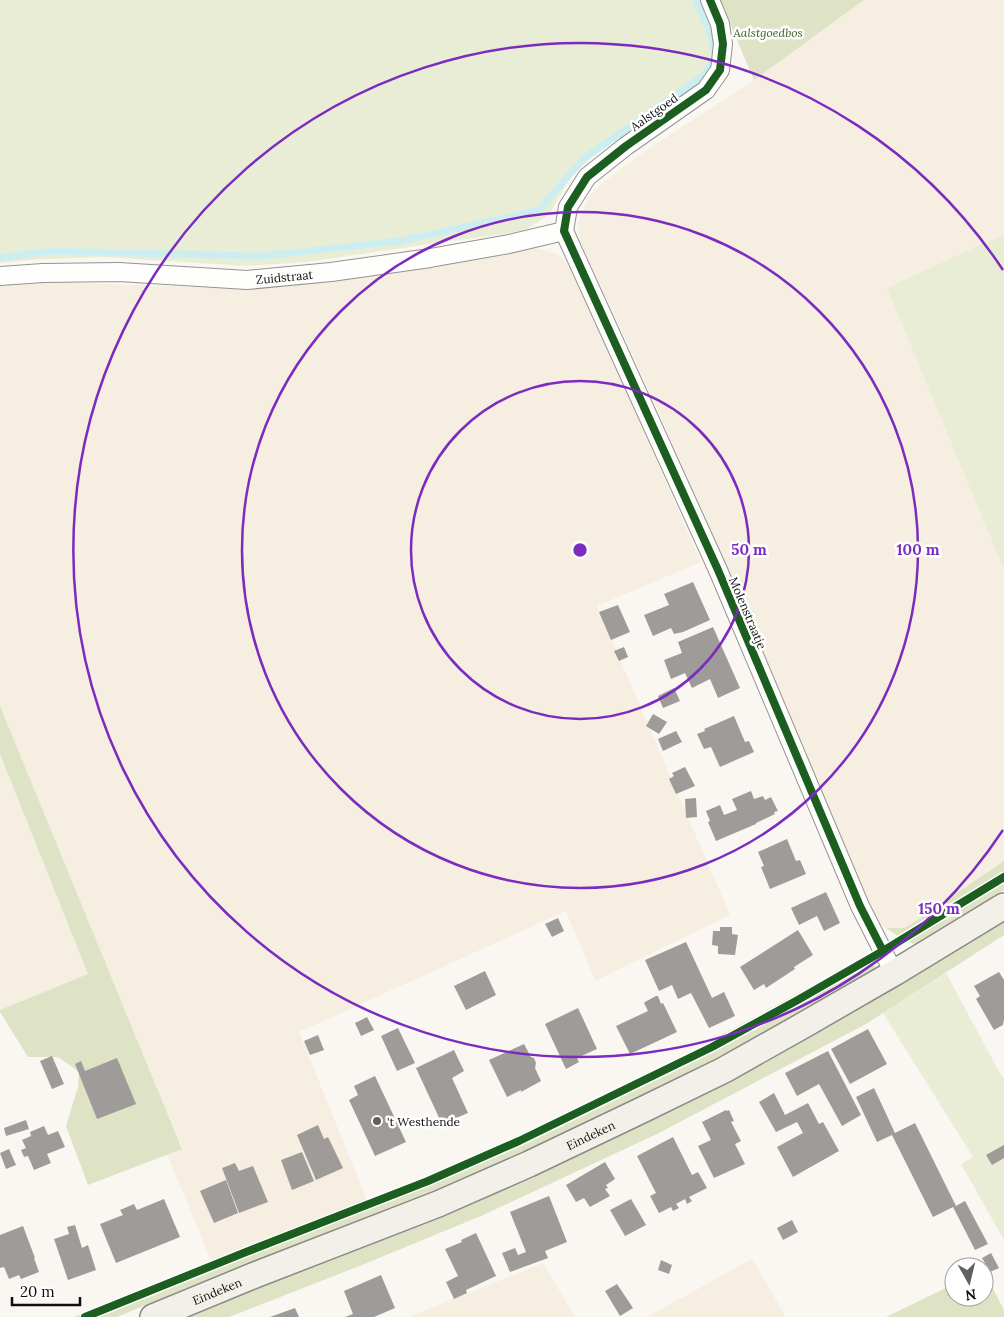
<svg xmlns="http://www.w3.org/2000/svg" width="1004" height="1317" font-family="Lora,serif">
  <rect width="100%" height="100%" fill="#faf7f3"/>
  <path fill="#f5eee1" d="M864,0h140v234l-116,55 116,281v291l-99,67h-19l-8,-7 -223,-517 -75,-163 -2,-18 11,-27 13,-13 43,-32 109,-71z
    M535,248l23,6 15,17 128,291 -104,44 133,309 -135,66 -29,-70 -267,121 69,171 -157,58 -44,-107 15,-6 -182,-442v-421l57,-3 181,7 81,-7 111,-16z
    M0,754l88,220 -88,36z
    M752,1259l34,58h-139z
    M543,1263l32,54h-167z"/>
  <path fill="#eaedd5" d="M0,0h696l11,25 5,22 -2,14 -7,11 -10,11 -19,12 -29,22 -39,26 -37,36 -20,36 -24,15 -28,5 -47,6 -143,21 -61,4 -144,-9 -74,3 -28,3z
    M1004,234v336l-117,-282z
    M946,973l56,104h2v163l-43,-76 12,-7 -90,-144z"/>
  <path fill="#dde3c4" d="M720,0h144l-110,80z
    M0,706l182,443 -94,36 -22,-59 12,-39 1,-15 -21,-15h-30l-28,-45v-2l88,-36 -88,-220z
    M1004,861v29l-88,55 -14,-6 -16,-11h19z
    M1004,914v21l-138,89 -209,110 -176,82 -119,49 -133,52h-49l314,-123 165,-80z
    M868,955l11,18 -139,75 -197,98 -111,49 -193,74 -48,17 -74,31h-43l156,-64 113,-40 76,-30 258,-124z
    M984,1271l20,39v7h-118l68,-33v13h30z"/>
  <g fill="none" stroke-linecap="round" stroke-linejoin="round">
    <path stroke="#cdeef0" stroke-width="7" d="M0,258l49,-7 212,5 140,-15 138,-31 44,-51 120,-83 12,-19 -4,-21 -15,-36"/>
  </g>
  <path fill="#9e9b98" d="M693,582l17,38 -27,12 -9,2 -3,-6 -18,8 -9,-21 25,-10 -5,-11z
    M618,605l12,27 -19,8 -12,-28z
    M713,627l27,61 -22,10 -8,-19 -18,9 -7,-15 -14,6 -7,-19 18,-7 -4,-11z
    M624,647l4,10 -9,4 -5,-10z
    M674,688l6,13 -17,7 -5,-12z
    M653,714l14,8 -8,12 -13,-8z
    M734,716l11,26 4,-1 5,11 -34,15 -9,-20 -7,2 -7,-15 8,-3 -1,-2z
    M676,731l6,11 -19,9 -5,-12z
    M685,767l10,19 -19,8 -7,-15 5,-3 -2,-3z
    M751,791l3,8 9,-3 2,4 6,-3 7,14 -4,1 1,2 -19,9v1l-40,17 -8,-19 2,-1 -4,-10 14,-6 4,10 13,-5 -5,-11z
    M696,798l1,19 -11,1 -1,-19z
    M787,839l9,22 4,-1 6,14 -36,15 -9,-22 3,-1 -6,-14z
    M826,892l14,31 -16,8 -7,-15 -18,9 -8,-17z
    M558,918l6,13 -12,6 -7,-13z
    M720,927h12v7l6,1 -3,20 -17,-1v-8l-6,-1 1,-14h7z
    M798,930l15,25 -19,12 1,2 -29,19 -2,-4 -10,6 -14,-23z
    M686,942l26,56 12,-6 11,24 -26,12 -18,-35 -13,6 -6,-14 -13,6 -14,-31z
    M485,971l11,24 -30,15 -12,-24z
    M999,972l5,8v39l-1,6 -9,5 -18,-31 4,-3 -6,-10z
    M656,996h2l3,8 2,-1 14,29 -47,22 -14,-28 32,-15 -4,-8 1,-1z
    M578,1008l19,41 -20,9 2,4 -13,7 -21,-45z
    M367,1017l7,13 -13,6 -6,-13z
    M398,1028l17,35 -18,8 -16,-35z
    M868,1029l19,35 -37,20 -19,-35z
    M318,1035l6,15 -14,5 -6,-14z
    M524,1044l7,13 3,1 2,5 -1,5 6,13 -20,11v-2l-14,7 -18,-37z
    M454,1050l10,21 -12,7 16,35 -26,11 -26,-56z
    M828,1051l33,64 -19,11 -23,-42 -22,12 -12,-23z
    M52,1056l12,28 -12,5 -12,-28z
    M117,1058l19,46 -39,15 -22,-55 6,-3 4,10z
    M375,1076l31,66 -31,14 -26,-56 9,-5 -4,-9z
    M874,1088l21,45 20,-10 41,83 9,-5 23,43 -13,6 -22,-43 -20,10 -41,-82 -15,7 -21,-45z
    M774,1093l11,22 23,-12 11,21 4,-2 16,29 -46,26 -16,-30 26,-14 -6,-11 -21,10 -17,-30z
    M726,1110l1,1 2,-1 5,11 -3,1 10,19 -6,3 10,20 -31,14 -16,-32 13,-6 -9,-18z
    M26,1120l3,9 -23,7 -2,-8z
    M318,1125l6,14 4,-2 15,31 -27,12 -19,-45z
    M44,1126l4,9 10,-4 7,16 -18,7 4,9 -17,7 -6,-14 -4,1 -3,-7 5,-2 -4,-8 9,-4 -1,-4z
    M673,1137l19,38 6,-3 9,16 -18,9 3,4 -5,3 -2,-5 -9,5 3,4 -6,3 -2,-4 -12,6 -9,-17 6,-3 -19,-37z
    M1004,1145v13l-12,7 -6,-10z
    M9,1149l7,16 -10,4 -6,-16z
    M302,1152l12,29 -22,9 -11,-30z
    M605,1162l10,17 -9,6 2,3 -3,1 5,7 -20,11 -6,-9 -8,4 -10,-17z
    M235,1163l4,8 14,-5 15,36 -29,11 -17,-45z
    M226,1180l12,33 -24,10 -14,-32z
    M549,1196l18,46 -22,9 3,7 -38,14 -8,-19 13,-5 3,7 8,-3 -16,-40z
    M164,1199l16,38 -64,26 -16,-39 23,-9 -3,-5 14,-6 3,6z
    M631,1199l15,26 -21,11 -15,-26z
    M792,1220l6,12 -15,8 -6,-12z
    M75,1225l7,23 6,-3 8,25 -28,10 -14,-41 15,-5 -2,-7z
    M23,1226l12,32h-1l5,14 -18,7 -2,-4 -10,4 -5,-12 -4,1v-33z
    M476,1233l20,43 -30,14 1,3 -13,6 -8,-17 12,-6 -13,-27 17,-7 -1,-2z
    M991,1253l8,15 -9,4 -8,-14z
    M661,1260l11,5 -3,9 -11,-4z
    M381,1275l14,33 -21,9h-29l8,-3 -9,-23z
    M617,1284l16,24 -13,8 -15,-25z
    M295,1308l4,9h-29z"/>
  <g fill="none" stroke-linecap="round" stroke-linejoin="round">
    <g stroke="#949391" stroke-width="20">
      <g id="street">
        <path d="M564,231l154,339 142,336 34,67"/>
        <path d="M564,231l4,-24 19,-30 39,-31 80,-56 14,-20 3,-26 -3,-20 -10,-24"/>
        <path id="s1" d="M0,276l43,-3 76,-1 128,8 84,-8 99,-14 79,-14 55,-13"/>
      </g>
    </g>
    <g stroke="#8b8a88" stroke-width="28">
      <g id="secondary">
        <path id="s2" d="M153,1317l102,-42 183,-71 91,-40 111,-53 84,-41 85,-48 85,-49 110,-67"/>
      </g>
    </g>
    <use href="#street" stroke="#fefefd" stroke-width="18"/>
    <use href="#secondary" stroke="#f3f0ea" stroke-width="25"/>
    <g stroke="#fff" stroke-width="11">
      <path id="cycleway" d="M710,0l10,24 3,20 -3,26 -14,20 -80,56 -39,31 -19,30 -4,24 154,339 142,336 23,45
        M85,1317l161,-65 182,-71 91,-40 193,-94 84,-46 87,-50 121,-74"/>
    </g>
    <use href="#cycleway" stroke="#1b5e20" stroke-width="8"/>
  </g>
  <g fill="none" stroke="#7b2cbf" stroke-width="2.5">
    <circle cx="580" cy="550" r="169"/>
    <circle cx="580" cy="550" r="338"/>
    <path d="M1003 830A507 507 0 1 1 1003 270"/>
  </g>
  <circle fill="#61605e" stroke="#fff" stroke-width="2" cx="377" cy="1121" r="5"/>
  <g text-anchor="middle" dominant-baseline="central" stroke-width="5" stroke-linejoin="round" paint-order="stroke">
    <g font-size="12" font-style="italic" fill="#415f25" stroke="#fff">
      <text x="768" y="32">Aalstgoedbos</text>
    </g>
    <g font-size="12" fill="#0e0e0e" stroke="#fff">
      <text transform="translate(654 112) rotate(-35)">Aalstgoed</text>
      <text stroke="none"><textPath href="#s1" startOffset="285">Zuidstraat</textPath></text>
      <text transform="translate(748 613) rotate(67)">Molenstraatje</text>
      <text stroke="none"><textPath href="#s2" startOffset="474">Eindeken</textPath></text>
      <text stroke="none"><textPath href="#s2" startOffset="69">Eindeken</textPath></text>
    </g>
    <g font-size="12" fill="#0e0e0e" stroke="#fff" text-anchor="start">
      <text x="387" y="1121">'t Westhende</text>
    </g>
  </g>
  <circle cx="580" cy="550" r="8" fill="#7b2cbf" stroke="#fff" stroke-width="2.5"/>
  <g font-size="15" text-anchor="middle" font-weight="bold" fill="#7b2cbf" stroke="#fff" stroke-width="5" stroke-linejoin="round" paint-order="stroke">
    <text x="749" y="555">50 m</text>
    <text x="918" y="555">100 m</text>
    <text x="939" y="914">150 m</text>
  </g>
  <g transform="translate(969 1282) rotate(172)"><circle r="24" fill="#ffffff" stroke="#9f9f9f"/>
  <path d="M0-4L9 19L0 12L-9 19Z" fill="#61605e"/>
  <text y="-8" font-size="14" font-weight="bold" text-anchor="middle" fill="#0e0e0e">N</text>
  </g>
  <path d="M12 1297v8h68v-8" fill="none" stroke="#0e0e0e" stroke-width="2.5"/>
  <text x="20" y="1297" font-size="15" fill="#0e0e0e" stroke="#ffffff" stroke-width="4" paint-order="stroke">20 m</text>
</svg>
